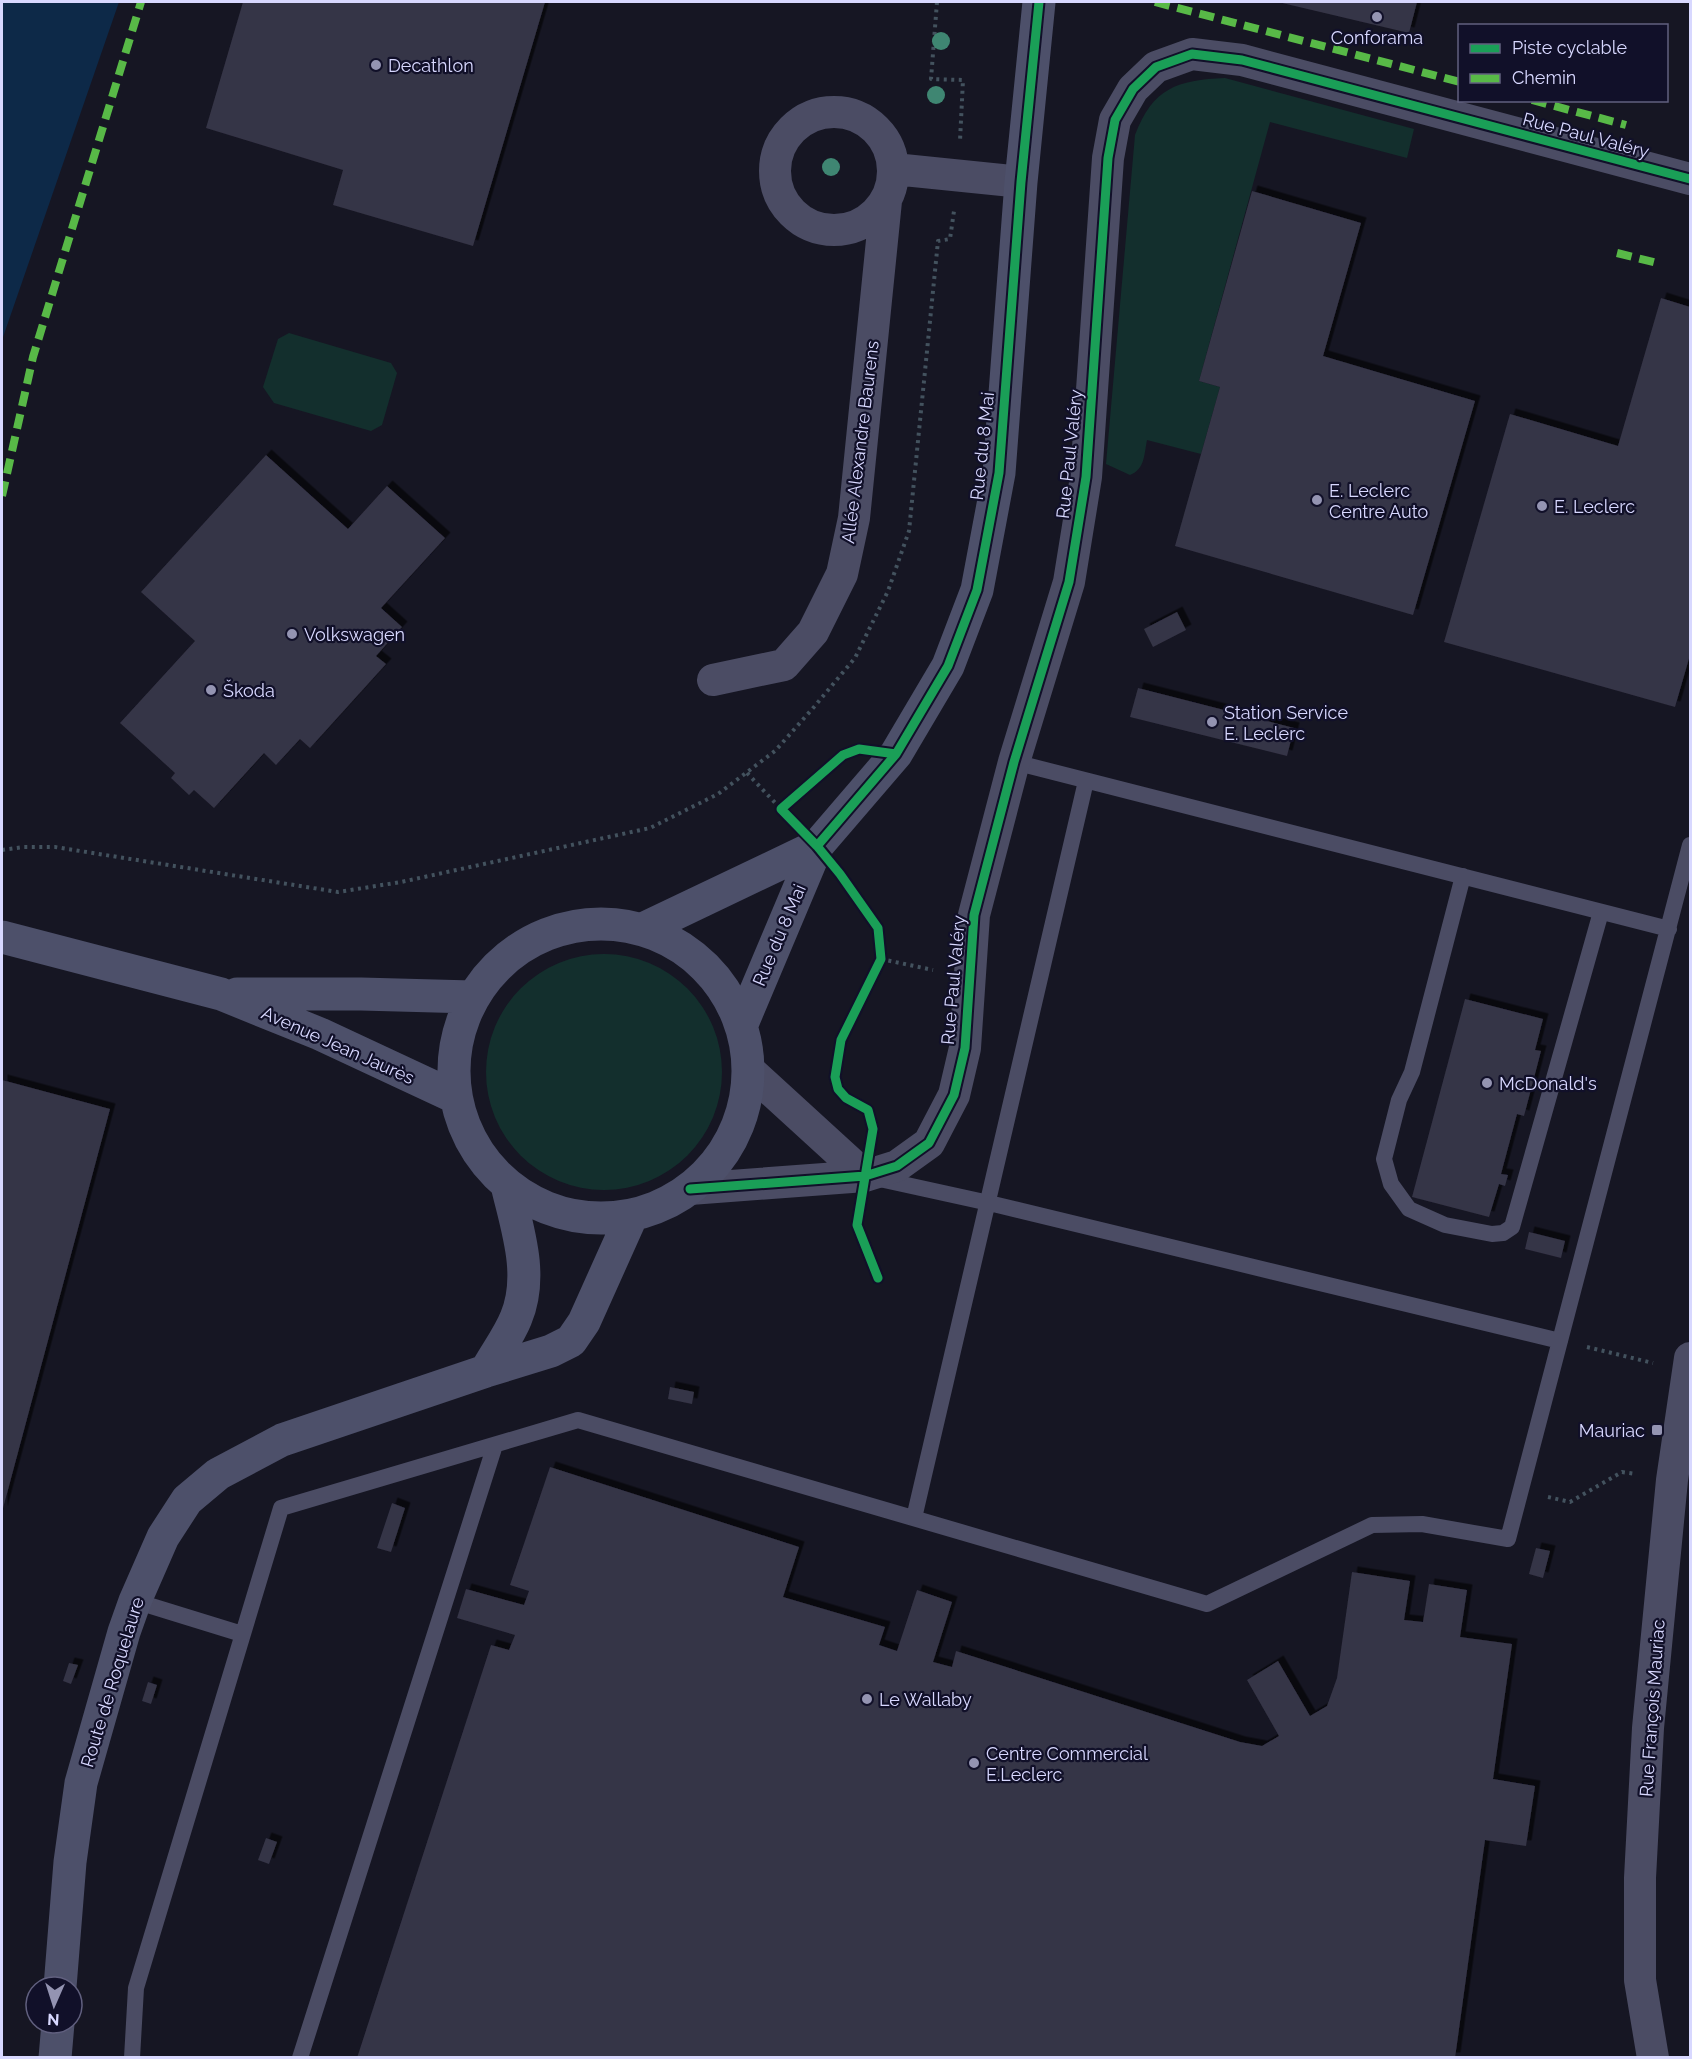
<svg xmlns="http://www.w3.org/2000/svg" width="1692" height="2059" font-family="Raleway,sans-serif">
  <defs>
    <filter id="shadow"><feDropShadow dx="5.5" dy="-5.5" stdDeviation="0" flood-color="#0009"/></filter>
  </defs>
  <rect width="100%" height="100%" fill="#161623"/>
  <path fill="#132f2d" d="M1225,78l189,51 -7,29 -137,-36 -71,259 21,6 -19,67 -54,-14c-3,15 -2,29 -17,35l-24,-11 29,-329c18,-47 42,-55 90,-57z
    M289,333l102,30 6,10 -15,52 -11,6 -97,-28 -11,-16 15,-48z
    M486 1072a118 118 0 1 1 236 0a118 118 0 1 1-236 0Z"/>
  <path fill="#0d2948" d="M2,2h117l-117,338z"/>
  <path fill="#353446" filter="url(#shadow)" d="M243,2h302l-72,244 -140,-41 10,-35 -137,-42z
    M1278,2h139l-8,31z
    M1252,191l109,32 -38,133 152,45 -62,214 -238,-69 45,-159 -21,-6z
    M1661,298l29,9v348l-15,52 -231,-65 66,-228 108,32z
    M266,455l82,74 39,-43 58,52 -64,70 21,19 -26,29 10,8 -76,84 -10,-9 -24,26 -12,-12 -50,55 -20,-18 -5,5 -18,-17 4,-5 -55,-50 75,-82 -54,-49z
    M1177,612l9,18 -33,17 -9,-18z
    M1138,688l156,40 -7,28 -157,-39z
    M1465,999l78,20 -8,31 6,1 -17,65 -7,-2 -16,60 7,1 -3,11 -6,-2 -10,33 -77,-20z
    M2,1080l108,29 -108,403z
    M1529,1232l36,9 -4,17 -36,-9z
    M670,1387l24,5 -2,12 -24,-5z
    M550,1467l249,80 -16,50 102,30 -6,18 18,6 20,-61 35,12 -19,60 19,5 4,-16 284,91 22,4 17,-10 -32,-56 31,-19 32,55 17,-10 10,-28 15,-106 58,9 -6,39 19,2 6,-38 38,6 -7,47 52,7 -19,135 42,7 -9,60 -41,-6 -30,218h-1098l134,-413 18,5 6,-15 -58,-17 9,-29 58,16 5,-14 -19,-6z
    M392,1503l13,5 -14,44 -14,-4z
    M1536,1548l14,3 -7,27 -14,-4z
    M69,1663l9,2 -7,19 -8,-3z
    M148,1682l9,3 -6,19 -9,-3z
    M266,1838l11,4 -8,22 -11,-4z"/>
  <g fill="none" stroke-linecap="round" stroke-linejoin="round">
    <path stroke="#43525e" stroke-width="4" stroke-dasharray="3 4.5" stroke-linecap="butt" d="M937,2l-6,77 32,1 -3,61
      M747,773l34,36
      M2,850l22,-3h31l283,45 63,-10 249,-54 68,-34 57,-43 39,-44 41,-49 33,-67 21,-60 29,-290 12,-2 4,-28
      M881,959l52,11
      M1587,1347l66,16
      M1548,1497l22,5 52,-30 14,2"/>
    <path stroke="#4b4c64" stroke-width="16" d="M1014,762l655,167
      M1463,876l-51,196 -13,28 -15,59 7,25 18,25 36,16 47,9 11,-1 9,-6 89,-315
      M875,1178l114,25 571,138
      M914,1518l172,-737
      M135,1601l107,33
      M132,2058l4,-70 145,-480 297,-88 629,184 165,-79 50,-1 86,15 182,-694
      M300,2058l195,-613"/>
    <path stroke="#4b4c64" stroke-width="32" d="M775 171a59 59 0 1 1 118 0a59 59 0 1 1-118 0Z
      M894,169l127,13
      M713,680l71,-15 29,-33 29,-58 12,-56 32,-317
      M749,1070l116,106
      M690,1189l175,-13 32,-10 32,-23 25,-48 11,-47 9,-133 40,-153 55,-180 17,-105 22,-319 7,-38 18,-31 23,-22 36,-13 50,6 448,119
      M1653,2058l-13,-78v-102l8,-150 24,-248 18,-122"/>
    <path stroke="#4d506a" stroke-width="33" d="M454 1071a147 147 0 1 1 294 0a147 147 0 1 1-294 0Z
      M643,929l174,-83
      M2,937l219,57 99,40 135,63
      M237,994h124l111,3
      M742,1024l75,-178 79,-92 52,-88 29,-76 22,-117 22,-291 18,-180
      M486,1371c9,-17 23,-35 30,-53 18,-43 1,-90 -9,-133
      M60,1987l10,-125 11,-79 43,-151 11,-31 28,-64 24,-37 31,-26 64,-34 204,-69 65,-20 20,-10 13,-19 48,-107
      M55,2058l3,-35"/>
    <path stroke="#58b947" stroke-width="8" stroke-dasharray="15 8" stroke-linecap="butt" d="M1155,2l305,80
      M1532,100l94,25
      M1617,253l44,11
      M2,496l31,-139 108,-355"/>
    <g stroke="#111029" stroke-width="13">
      <path id="cycleway" d="M817,846l79,-92 52,-88 29,-76 22,-117 22,-291 18,-180
        M690,1189l175,-13 32,-10 32,-23 25,-48 11,-47 9,-133 40,-153 55,-180 17,-105 22,-319 7,-38 18,-31 23,-22 36,-13 50,6 448,119
        M878,1278l-21,-53 16,-96 -5,-19 -22,-12 -8,-9 -3,-12 6,-37 40,-81 -3,-31 -38,-54 -23,-28 -36,-37 62,-54 16,-6 37,5"/>
    </g>
    <use href="#cycleway" stroke="#1a9f57" stroke-width="9"/>
  </g>
  <g fill="#3f8672">
    <circle cx="941" cy="41" r="9"/>
    <circle cx="936" cy="95" r="9"/>
    <circle cx="831" cy="167" r="9"/>
  </g>
  <g fill="#9494b2" stroke="#111029" stroke-width="2">
    <circle cx="1377" cy="17" r="6"/>
    <circle cx="376" cy="65" r="6"/>
    <circle cx="1317" cy="500" r="6"/>
    <circle cx="1542" cy="506" r="6"/>
    <circle cx="292" cy="634" r="6"/>
    <circle cx="211" cy="690" r="6"/>
    <circle cx="1212" cy="722" r="6"/>
    <circle cx="1487" cy="1083" r="6"/>
    <rect x="1651" y="1424" width="12" height="12" rx="3"/>
    <circle cx="867" cy="1699" r="6"/>
    <circle cx="974" cy="1763" r="6"/>
  </g>
  <g text-anchor="middle" dominant-baseline="central" stroke-width="4.5" stroke-linejoin="round" paint-order="stroke">
    <g font-size="18" fill="#d8d8ff" stroke="#111029" text-anchor="start">
      <text x="1377" y="37" text-anchor="middle">Conforama</text>
      <text x="388" y="65">Decathlon</text>
      <text x="1329" y="490">E. Leclerc<tspan x="1329" dy="21">Centre Auto</tspan></text>
      <text x="1554" y="506">E. Leclerc</text>
      <text x="304" y="634">Volkswagen</text>
      <text x="223" y="690">Škoda</text>
      <text x="1224" y="712">Station Service<tspan x="1224" dy="21">E. Leclerc</tspan></text>
      <text x="1499" y="1083">McDonald's</text>
      <text x="1645" y="1430" text-anchor="end">Mauriac</text>
      <text x="879" y="1699">Le Wallaby</text>
      <text x="986" y="1753">Centre Commercial<tspan x="986" dy="21">E.Leclerc</tspan></text>
    </g>
    <g font-size="18" fill="#d8d8ff" stroke="#111029">
      <text transform="translate(1586 135) rotate(15)">Rue Paul Valéry</text>
      <text transform="translate(860 442) rotate(-83)">Allée Alexandre Baurens</text>
      <text transform="translate(982 446) rotate(-84)">Rue du 8 Mai</text>
      <text transform="translate(1069 454) rotate(-84)">Rue Paul Valéry</text>
      <text transform="translate(779 935) rotate(-67)">Rue du 8 Mai</text>
      <text transform="translate(953 980) rotate(-85)">Rue Paul Valéry</text>
      <text transform="translate(338 1045) rotate(24)">Avenue Jean Jaurès</text>
      <text transform="translate(112 1682) rotate(-73)">Route de Roquelaure</text>
      <text transform="translate(1652 1708) rotate(-86)">Rue François Mauriac</text>
    </g>
  </g>
  <rect width="1692" height="2059" fill="none" stroke="#d8d8ff" stroke-width="6"/>
  <rect x="1458" y="24" width="210" height="78" fill="#111029" stroke="#61607f" stroke-width="1.5"/>
  <rect x="1470" y="44" width="30" height="9" fill="#1a9f57" stroke="#61607f" stroke-width="1.5"/>
  <text x="1512" y="54" font-size="18" fill="#d8d8ff">Piste cyclable</text>
  <rect x="1470" y="74" width="30" height="9" fill="#58b947" stroke="#61607f" stroke-width="1.5"/>
  <text x="1512" y="84" font-size="18" fill="#d8d8ff">Chemin</text>
  <g transform="translate(54 2005) rotate(183)"><circle r="28" fill="#111029" stroke="#61607f" stroke-width="1.5"/>
  <path d="M0-4.5L10 22L0 15L-10 22Z" fill="#9494b2"/>
  <text y="-9" font-size="16" font-weight="bold" text-anchor="middle" fill="#d8d8ff">N</text>
  </g>
</svg>
